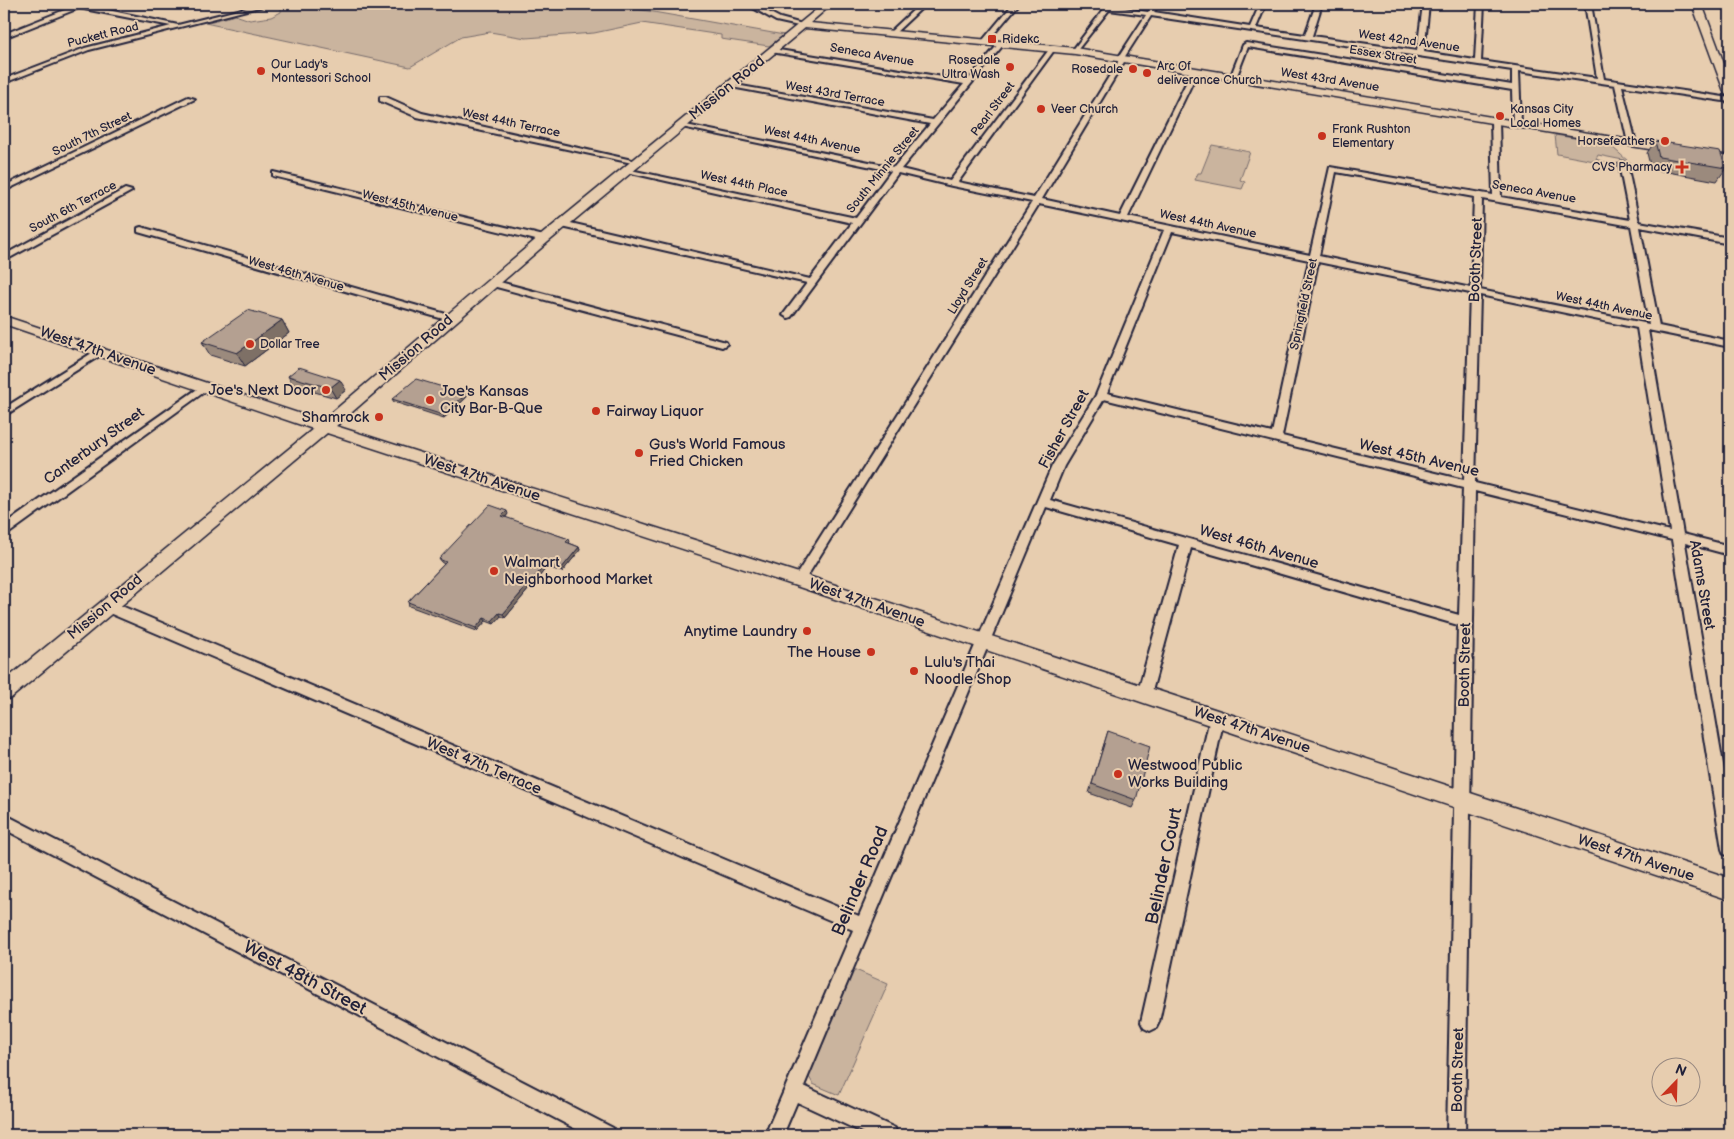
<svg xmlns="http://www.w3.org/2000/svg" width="1734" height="1139" font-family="'Balsamiq Sans',sans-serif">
  <rect width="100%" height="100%" fill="#e7cdaf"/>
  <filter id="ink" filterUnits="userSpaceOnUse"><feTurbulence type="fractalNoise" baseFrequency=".02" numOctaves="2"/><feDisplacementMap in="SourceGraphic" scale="10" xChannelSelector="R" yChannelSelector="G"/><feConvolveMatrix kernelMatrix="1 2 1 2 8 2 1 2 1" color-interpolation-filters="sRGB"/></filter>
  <g filter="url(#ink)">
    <path fill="#cab49e" stroke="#766b6c" d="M274,4h334l176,31 -15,11 -48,-7v-4l-79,-12 -48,10 -68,5 -36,-6 -29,5 -51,30 -205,-44 30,-8 15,5 21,-3 10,-5v-4z
      M1555,135l50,8c9,4 17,14 26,20l-8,-3 -25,-5 -2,4 14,5 -53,-10z
      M1212,145l38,7 -10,28 5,2 -3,7 -47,-9 3,-7h3z
      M851,968l37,16 -49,111 -26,-11 -5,-9z"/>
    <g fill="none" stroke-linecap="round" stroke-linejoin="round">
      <g stroke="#22223b" stroke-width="4">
        <path id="street" d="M63,4h17l98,21 84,-21h9l-182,46 -85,33v-4l81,-31 86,-22 -92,-18 -75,30v-4l68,-27z
          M746,4h7l27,14 26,7 -3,2 -27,-6z
          M920,4h6l-32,30h-4v-2z
          M1013,4h6l-32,38h-4v-2z
          M1081,4l27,1 40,7 5,-8h6l-5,8 96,15 10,-23h6l-10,24 49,7 11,-31h6l-10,32 105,15 6,-47h6l-5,48 51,8 3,-56h6l-3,57 116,17 -12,-74h6l13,75 126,19v4l-108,-16 14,57 -4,2 -4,-2 -13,-58 -96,-14 2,53 -4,2 -4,-2 -1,-34 -264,-43 -12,31 -3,2 -3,-2 13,-33 3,-2 266,42v-15l-361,-54 -27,42v4l-82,137 78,17 72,-145 3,-2 3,2 -70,146 182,38 20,-88 163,28 -2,-74 4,-2 4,2 2,76 129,23 -11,-56 4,-2 4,2 12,58 91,16v6l-90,-17 19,99 71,15v6l-82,-17 35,204 47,12v9l-45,-12 45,262v51l-6,-2 -2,-5 -50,-309 -197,-49 -10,644h-18l11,-510 -267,-77 -40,147 -2,4 -5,2 -5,-2 -2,-4 42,-150 -133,-38 -242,579 91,42 2,7h-29l-71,-33 -14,33h-18l88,-205 -751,-320 -1,-4 1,-4h10l747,314 193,-450 44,-71 68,-165 -125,-26 -236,379h-8l-2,-3 2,-3 237,-375 -80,-16 -54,-13 -107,144 -3,1 -5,-3 24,-32 -245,-56 -4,-3 4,-3 248,58 42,-56 -230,-52 4,-2 230,49 35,-47 -214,-45 4,-2 213,43 36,-43 -204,-38 4,-2 203,36 31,-36 -193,-32v-2l2,-1 194,32 33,-39h4v2l-103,125 49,12 101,-134h4v2l-97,133 76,16 84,-136v-4l28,-43 -37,-5 -34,43 -3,-2 32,-42zM1336,172l138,25 -3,91 -152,-32zM1482,199l149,27 18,98 -169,-34zM1172,232l137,28 -37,173 -165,-40zM1318,262l152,31 -6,187 -182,-44zM1480,295l157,33 33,203 -195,-48zM1104,399l359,89 -4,127 -409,-115 14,-34z
          M188,97l7,2 -191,92v-5z
          M380,97h6l36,16 219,49 -4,2 -220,-47 -37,-16z
          M273,172l271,64 4,3 -4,3 -271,-66z
          M125,189l7,2 -128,70v-6z
          M141,227l312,89 2,2 -2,2h-6l-309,-88v-4z
          M492,280l234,62 1,2 -5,3 -233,-62 -2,-2z
          M100,348l4,1v4l-100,63v-8z
          M203,385l5,3 -1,2 -199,144 -4,1v-10z
          M1217,712l5,2 2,4 -65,304 -3,6 -6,3 -6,-3 -3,-6 69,-304 2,-4z
          M4,814l609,314 2,7h-28l-583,-306z"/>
      </g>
      <g stroke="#22223b" stroke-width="3">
        <path id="secondary" d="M823,4h9l-22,19 265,25 598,99 5,3 -5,3 -598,-99 -270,-26 -257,214 -212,184 469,149 925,303v22l-937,-315 -466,-152 -316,265 -7,2v-19l309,-252 -309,-105v-8l318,105 218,-185z
          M1699,151l31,5v6l-35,-6 -1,-2 1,-2z"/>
      </g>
      <g stroke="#22223b" stroke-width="3">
        <path id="primary" d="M1692,4h10l28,76v17l-5,-3z"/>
      </g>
      <use href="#street" fill="#e7cdaf" fill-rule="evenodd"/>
      <use href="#secondary" fill="#e7cdaf" fill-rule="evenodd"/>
      <use href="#primary" fill="#e7cdaf" fill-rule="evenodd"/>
    </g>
    <path fill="#9b8a7d" stroke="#22223b" d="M1719,4h11v5z
      M1730,36v10l-2,-7z
      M1655,141l71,27 -9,13 -66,-12 -4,-16z
      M282,320l7,13 -44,33 -35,-11 -8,-13z
      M288,376l58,14 -10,8 -43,-12z
      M466,394l1,3 -23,21 -50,-16 -2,-3z
      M508,514l-3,4 64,21 1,3 -1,1 10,4 1,3 -18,22 -15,-5 -42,51 -4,-2 -7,8 -8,-3 -9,10 -68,-25 -1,-4 36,-38 -3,-2 -2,-3z
      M1108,731l28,69 -4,8 -43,-15z"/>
    <path fill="#7e7066" stroke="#22223b" d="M282,320l7,13 -44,33 -8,-13z
      M340,380l6,10 -10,8 -6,-10z
      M466,394l1,3 -23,21 -1,-3z
      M507,511l1,3 -5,6 -1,-4z
      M579,547l1,3 -18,22 -1,-3z
      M546,564l1,3 -42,51 -2,-4z
      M499,613l2,3 -7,8 -2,-3z
      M484,618l2,3 -9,10 -1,-3z"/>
    <path fill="#b4a091" stroke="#22223b" d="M1655,141l65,10 6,17 -67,-11z
      M248,310l34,10 -45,33 -35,-11z
      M299,367l41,13 -10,8 -42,-12z
      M416,379l50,15 -23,21 -51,-16z
      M490,505l17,6 -5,5 67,23 -3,3 13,5 -18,22 -15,-5 -43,50 -4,-1 -7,8 -8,-3 -8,10 -68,-26 38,-40 -7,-3z
      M1108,731l42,15 -14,54 -44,-16z"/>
  </g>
  <g fill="#c8321e" stroke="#e7cdaf" stroke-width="2">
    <rect x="987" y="34" width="10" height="10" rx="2.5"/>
    <circle cx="1010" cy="67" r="5"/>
    <circle cx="1133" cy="69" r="5"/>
    <circle cx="261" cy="71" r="5"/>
    <circle cx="1147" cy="73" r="5"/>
    <circle cx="1041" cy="109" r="5"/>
    <circle cx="1500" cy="116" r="5"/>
    <circle cx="1322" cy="136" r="5"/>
    <circle cx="1665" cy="141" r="5"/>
    <path d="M1679.5 159.5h5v5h5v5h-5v5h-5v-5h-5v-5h5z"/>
    <circle cx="250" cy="344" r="5"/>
    <circle cx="326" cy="390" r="5"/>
    <circle cx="430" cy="400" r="5"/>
    <circle cx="596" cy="411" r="5"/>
    <circle cx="379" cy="417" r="5"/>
    <circle cx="639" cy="453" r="5"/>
    <circle cx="494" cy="571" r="5"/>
    <circle cx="807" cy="631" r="5"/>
    <circle cx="871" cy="652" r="5"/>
    <circle cx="914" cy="671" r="5"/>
    <circle cx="1118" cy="774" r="5"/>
  </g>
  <g text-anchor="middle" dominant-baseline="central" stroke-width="4" stroke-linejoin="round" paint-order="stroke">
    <g font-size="12" fill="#22223b" stroke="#e7cdaf">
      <text transform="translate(103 35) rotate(-14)">Puckett Road</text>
      <text transform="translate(1409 41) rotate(8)">West 42nd Avenue</text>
      <text transform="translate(872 55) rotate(10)">Seneca Avenue</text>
      <text transform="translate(1383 55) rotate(9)">Essex Street</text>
      <text transform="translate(1330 80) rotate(9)">West 43rd Avenue</text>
      <text transform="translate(835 94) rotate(10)">West 43rd Terrace</text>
      <text transform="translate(993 109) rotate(-53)">Pearl Street</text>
      <text transform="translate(511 123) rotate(12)">West 44th Terrace</text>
      <text transform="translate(92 134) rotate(-26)">South 7th Street</text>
      <text transform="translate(812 140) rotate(12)">West 44th Avenue</text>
      <text transform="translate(883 170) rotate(-51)">South Minnie Street</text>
      <text transform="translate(744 184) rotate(12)">West 44th Place</text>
      <text transform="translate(1534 192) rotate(10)">Seneca Avenue</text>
      <text transform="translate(410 206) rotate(14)">West 45th Avenue</text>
      <text transform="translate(73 207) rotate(-28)">South 6th Terrace</text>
      <text transform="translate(1208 224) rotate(12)">West 44th Avenue</text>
      <text transform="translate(296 274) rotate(16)">West 46th Avenue</text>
      <text transform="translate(968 286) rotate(-58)">Lloyd Street</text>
      <text transform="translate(1304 304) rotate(-78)">Springfield Street</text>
      <text transform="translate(1604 306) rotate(12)">West 44th Avenue</text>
    </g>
    <g font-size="12" fill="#22223b" stroke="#e7cdaf" text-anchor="start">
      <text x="1002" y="39">Ridekc</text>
      <text x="1000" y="60" text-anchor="end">Rosedale<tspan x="1000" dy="14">Ultra Wash</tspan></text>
      <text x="271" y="64">Our Lady's<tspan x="271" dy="14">Montessori School</tspan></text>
      <text x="1157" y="66">Arc Of<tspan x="1157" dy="14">deliverance Church</tspan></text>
      <text x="1123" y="69" text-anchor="end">Rosedale</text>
      <text x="1051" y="109">Veer Church</text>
      <text x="1510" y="109">Kansas City<tspan x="1510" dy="14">Local Homes</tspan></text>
      <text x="1332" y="129">Frank Rushton<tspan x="1332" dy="14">Elementary</tspan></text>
      <text x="1655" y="141" text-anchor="end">Horsefeathers</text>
      <text x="1672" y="167" text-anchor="end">CVS Pharmacy</text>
      <text x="260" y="344">Dollar Tree</text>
    </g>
    <g font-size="15" fill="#22223b" stroke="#e7cdaf">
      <text transform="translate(727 88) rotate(-39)">Mission Road</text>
      <text transform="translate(1476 260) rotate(-88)">Booth Street</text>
      <text transform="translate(416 348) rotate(-41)">Mission Road</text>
      <text transform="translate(98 351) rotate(19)">West 47th Avenue</text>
      <text transform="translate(1064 429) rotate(-61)">Fisher Street</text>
      <text transform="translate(94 446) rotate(-36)">Canterbury Street</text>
      <text transform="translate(1419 458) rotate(13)">West 45th Avenue</text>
      <text transform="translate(482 478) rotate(18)">West 47th Avenue</text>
      <text transform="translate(1259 547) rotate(16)">West 46th Avenue</text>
      <text transform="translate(1702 585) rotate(80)">Adams Street</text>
      <text transform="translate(867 603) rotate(19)">West 47th Avenue</text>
      <text transform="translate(105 607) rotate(-40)">Mission Road</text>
      <text transform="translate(1465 665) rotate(-89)">Booth Street</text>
      <text transform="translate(1252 730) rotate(18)">West 47th Avenue</text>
      <text transform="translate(484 766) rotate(23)">West 47th Terrace</text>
      <text transform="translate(1636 858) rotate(18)">West 47th Avenue</text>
      <text transform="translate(1458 1070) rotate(-89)">Booth Street</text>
    </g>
    <g font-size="15" fill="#22223b" stroke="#e7cdaf" text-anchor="start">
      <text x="316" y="390" text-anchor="end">Joe's Next Door</text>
      <text x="440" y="391">Joe's Kansas<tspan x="440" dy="17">City Bar-B-Que</tspan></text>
      <text x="606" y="411">Fairway Liquor</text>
      <text x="369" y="417" text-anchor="end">Shamrock</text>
      <text x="649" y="444">Gus's World Famous<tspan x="649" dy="17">Fried Chicken</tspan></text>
      <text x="504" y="562">Walmart<tspan x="504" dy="17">Neighborhood Market</tspan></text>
      <text x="797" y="631" text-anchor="end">Anytime Laundry</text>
      <text x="861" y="652" text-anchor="end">The House</text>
      <text x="924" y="662">Lulu's Thai<tspan x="924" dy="17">Noodle Shop</tspan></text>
      <text x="1128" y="765">Westwood Public<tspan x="1128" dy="17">Works Building</tspan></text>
    </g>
    <g font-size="18" fill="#22223b" stroke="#e7cdaf">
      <text transform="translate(1164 866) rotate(-78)">Belinder Court</text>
      <text transform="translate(860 881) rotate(-67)">Belinder Road</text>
      <text transform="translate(305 978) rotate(28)">West 48th Street</text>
    </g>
  </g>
  <rect width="1734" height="1139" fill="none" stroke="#e7cdaf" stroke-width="20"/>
  <rect x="10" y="10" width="1714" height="1119" fill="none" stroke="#22223b" stroke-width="2" filter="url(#ink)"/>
  <g transform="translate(1676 1082) rotate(23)"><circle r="24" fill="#e7cdaf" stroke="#988981"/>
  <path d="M0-4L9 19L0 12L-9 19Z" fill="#c8321e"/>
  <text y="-8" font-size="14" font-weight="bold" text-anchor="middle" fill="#22223b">N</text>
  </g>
</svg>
